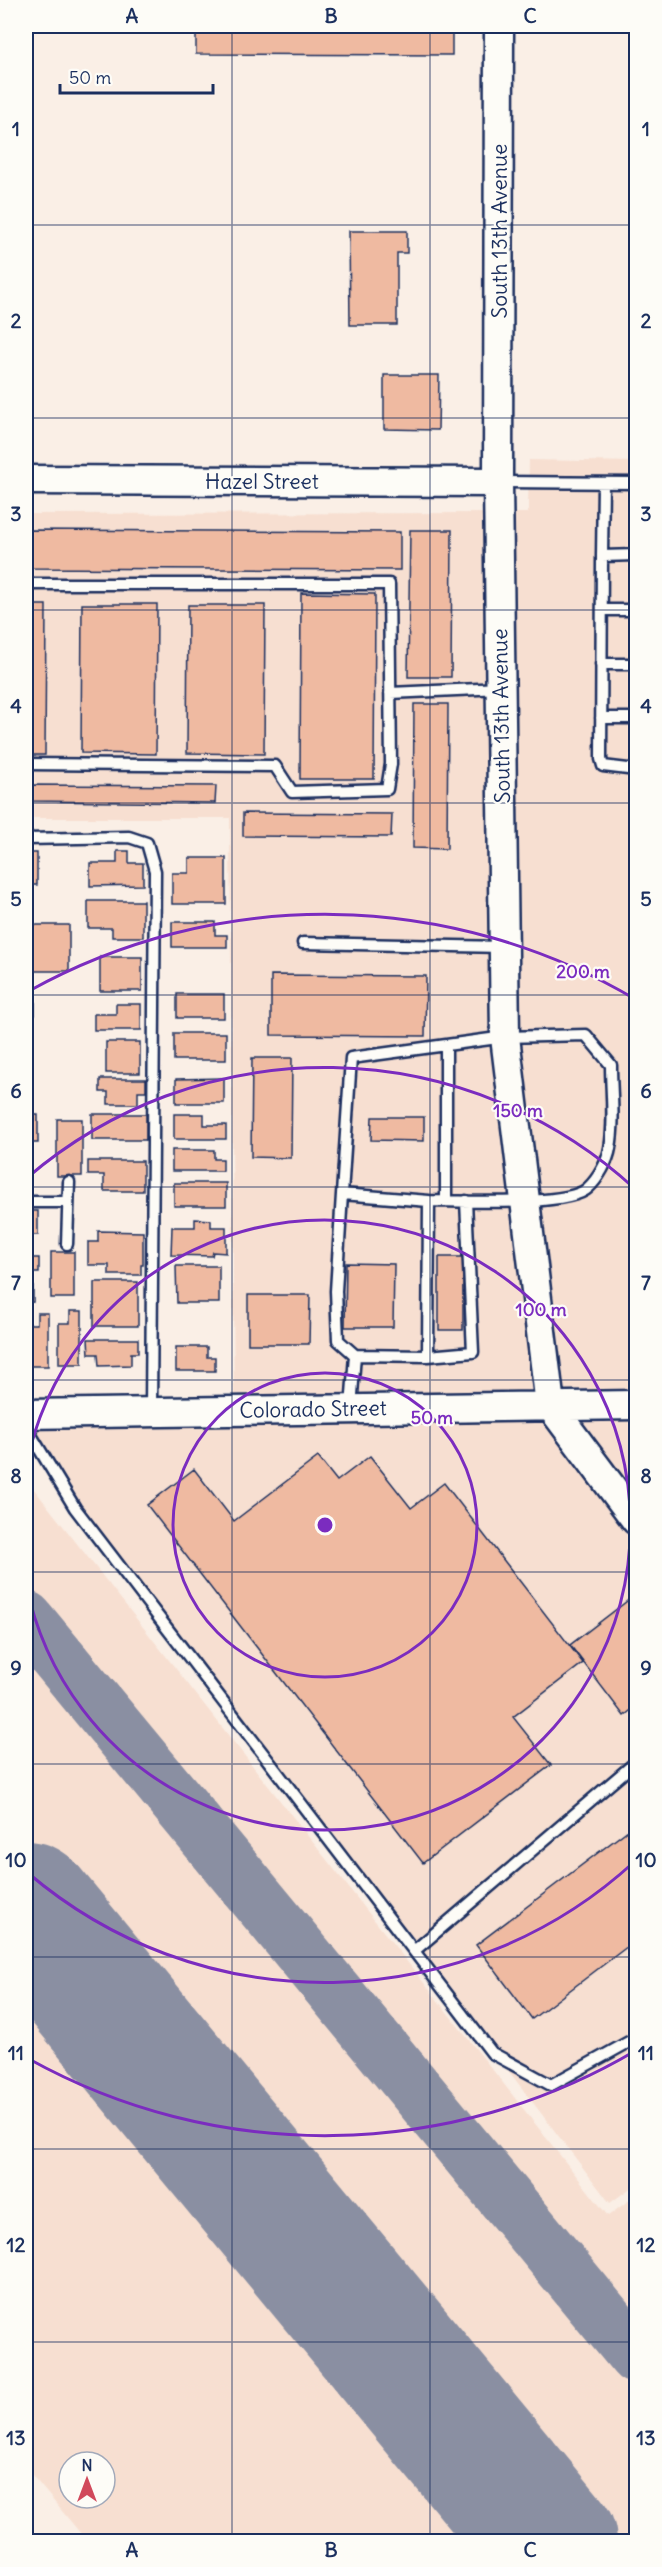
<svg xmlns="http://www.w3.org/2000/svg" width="662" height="2567" font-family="Delius,sans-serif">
  <rect width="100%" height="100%" fill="#faefe6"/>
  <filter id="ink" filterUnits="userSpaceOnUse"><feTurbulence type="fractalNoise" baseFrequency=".0167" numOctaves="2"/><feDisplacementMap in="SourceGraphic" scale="12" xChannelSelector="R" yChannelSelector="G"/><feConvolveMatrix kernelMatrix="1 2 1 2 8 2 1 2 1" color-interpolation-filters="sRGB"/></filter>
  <g filter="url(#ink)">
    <path fill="#f7dfd1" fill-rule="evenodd" d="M529,460l107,2v1722l-26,19 -584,-761v-21l208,-2 -4,-601h-204v-304l502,-1z
      M26,1479l582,737 28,-21v346h-549l-61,-73zM69,2462h36v36h-36z"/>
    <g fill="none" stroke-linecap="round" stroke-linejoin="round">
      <path stroke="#8a8fa2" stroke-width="56" d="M26,1619l610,737"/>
      <path stroke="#8a8fa2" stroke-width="136" d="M26,1909l523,633"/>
    </g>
    <path fill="#efbaa1" stroke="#1b2f5e" stroke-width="1.5" d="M196,26h256v29l-256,-1z
      M349,231h58v22h-10v72h-47z
      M384,375h55l-1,55 -54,-1z
      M26,530l374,2v38l-374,-2z
      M410,530h42l-1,147h-43z
      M301,593l74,1 -1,185h-74z
      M82,604h75l-1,150 -75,-1z
      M26,605h20l-1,150h-19z
      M188,605h77l-1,149 -77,-1z
      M414,704h34l-1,145 -34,-1z
      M26,785l190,1 -1,17 -189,-2z
      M243,813l149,1 -1,23 -148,-1z
      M117,851h12v12h14v22l-53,1v-23h27z
      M26,853h11v32h-11z
      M189,858h37v46h-54v-31h17z
      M88,901h55v36h-31v-9h-24z
      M172,922h43v13h12v12h-55z
      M26,925h43v46h-43z
      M100,957h42v34h-42z
      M271,975l155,1 -1,60 -154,-1z
      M26,988h9v27h-9z
      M177,994h47v24h-47z
      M116,1004h25v26h-47v-16h22z
      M174,1033h52v27h-52z
      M106,1042h34v31h-34z
      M252,1058h40l-1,100 -40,-1z
      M224,1078v25h-48v-24z
      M100,1079h46v12h-8v13h-30v-12h-8z
      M92,1114h54v26h-54z
      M174,1114h30v11h22v14h-52z
      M26,1115h12v28h-12z
      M372,1117h52v24l-53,-1z
      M57,1119h25v57h-25z
      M172,1150h42v9h9v12h-51z
      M88,1161h55v30h-39v-16h-16z
      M174,1183h52v23h-52z
      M26,1211h12v24h-12z
      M195,1219l16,1v7h15v26l-13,-1 -1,4 -41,-1 1,-28h23z
      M98,1231l45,1v33h-2v10h-32v-10h-21v-23h10z
      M51,1252h23v46h-23z
      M439,1257h24v73h-24z
      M26,1258h13v15h-13z
      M346,1263l48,1 -1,63h-48z
      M176,1266h43v37h-42z
      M94,1282h44v44h-44z
      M26,1286h7v16l-7,1z
      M248,1295h62l-1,49h-61z
      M70,1311h12v53h-23v-41h11z
      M37,1313h11v53h-21v-42h10z
      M88,1339h50v14h-7v12l-32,1 -1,-12h-9z
      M176,1347h31v10h8v14h-39z
      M370,1456l41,52 33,-25 139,180 -70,54 38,48 -128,98 -276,-358 47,-36 40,52 84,-64 19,24z
      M635,1595l1,111 -12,10 -54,-71z
      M636,1824v116l-104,79 -56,-74z"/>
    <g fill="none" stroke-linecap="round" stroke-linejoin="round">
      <g stroke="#1b2f5e" stroke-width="15">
        <path id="lane" d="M498,482l138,1
          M603,483l-1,73 34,-1
          M602,556l-1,203 2,7 33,4
          M26,584h363l2,180 -4,25 -95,3 -17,-26 -249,-2
          M602,610h34
          M601,664h35
          M390,693l111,-5
          M601,718h35
          M26,839l103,-2 18,6 8,28 -4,541
          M303,943l201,4
          M446,1045v156
          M342,1194l9,-136 154,-21 81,-2 25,30c0,27 4,56 -1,83 -2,13 -12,31 -22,40 -19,19 -129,13 -159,13l-1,155 -73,-1 -4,53
          M26,1202h42
          M67,1244l2,-62
          M355,1355l-17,-15 -2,-49 6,-97 87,7
          M428,1356l45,-4 -7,-151
          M26,1427l49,81 417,545 59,32 85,-47
          M414,1951l222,-189"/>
      </g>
      <g stroke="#1b2f5e" stroke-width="33">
        <path id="secondary" d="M499,26l-1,456 7,555 45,368 86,115
          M26,480l472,2
          M26,1414l610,-9"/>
      </g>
      <use href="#lane" stroke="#fdfcf7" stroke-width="10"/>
      <use href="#secondary" stroke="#fdfcf7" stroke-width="28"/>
    </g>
  </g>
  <path fill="none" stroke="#1b2f5e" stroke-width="1.5" stroke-opacity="0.55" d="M232,26v2516M430,26v2516M26,225h610M26,418h610M26,610h610M26,803h610M26,995h610M26,1187h610M26,1380h610M26,1572h610M26,1764h610M26,1957h610M26,2149h610M26,2342h610"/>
  <g fill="none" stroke="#7b2cbf" stroke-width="3">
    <circle cx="325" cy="1525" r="152"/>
    <path d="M26 1467A305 305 0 1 1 26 1583"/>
    <path d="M634 1862A457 457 0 0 1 28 1873M28 1177A457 457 0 0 1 634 1188"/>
    <path d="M635 2051A610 610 0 0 1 29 2059M29 991A610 610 0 0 1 635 999"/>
  </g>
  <g text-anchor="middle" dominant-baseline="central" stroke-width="4.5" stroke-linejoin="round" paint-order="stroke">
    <g font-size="21" fill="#1b2f5e" stroke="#fdfcf7">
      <text transform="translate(499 231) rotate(-90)">South 13th Avenue</text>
      <text x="262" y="481">Hazel Street</text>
      <text transform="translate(501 716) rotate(-91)">South 13th Avenue</text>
      <text transform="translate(313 1409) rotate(-1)">Colorado Street</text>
    </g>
  </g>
  <circle cx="325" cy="1525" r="9" fill="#7b2cbf" stroke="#fdfcf7" stroke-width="3"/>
  <g font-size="18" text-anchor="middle" font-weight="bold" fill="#7b2cbf" stroke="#fdfcf7" stroke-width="4.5" stroke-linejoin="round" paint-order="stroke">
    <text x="583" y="978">200 m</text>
    <text x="518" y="1117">150 m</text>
    <text x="541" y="1316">100 m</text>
    <text x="432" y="1424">50 m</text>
  </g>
  <rect width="662" height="2567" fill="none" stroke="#fdfcf7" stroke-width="66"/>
  <g transform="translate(87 2480)"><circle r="28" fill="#fdfcf7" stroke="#a3aaba" stroke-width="1.5"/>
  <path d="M0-4.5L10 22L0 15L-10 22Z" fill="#d1495b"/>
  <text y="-9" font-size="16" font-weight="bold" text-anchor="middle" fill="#1b2f5e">N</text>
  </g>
  <path d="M60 84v9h153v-9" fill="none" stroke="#1b2f5e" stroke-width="3"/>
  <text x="69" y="84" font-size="18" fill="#1b2f5e" stroke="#fdfcf7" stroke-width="4.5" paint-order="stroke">50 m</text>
  <rect x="33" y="33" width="596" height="2501" fill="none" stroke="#1b2f5e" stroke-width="2"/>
  <g font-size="20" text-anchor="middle" font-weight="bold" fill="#1b2f5e">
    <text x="132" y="23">A</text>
    <text x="331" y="23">B</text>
    <text x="530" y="23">C</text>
    <text x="16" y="136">1</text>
    <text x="646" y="136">1</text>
    <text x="16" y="328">2</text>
    <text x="646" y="328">2</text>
    <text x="16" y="521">3</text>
    <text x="646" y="521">3</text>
    <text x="16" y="713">4</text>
    <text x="646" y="713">4</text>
    <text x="16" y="906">5</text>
    <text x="646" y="906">5</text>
    <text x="16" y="1098">6</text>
    <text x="646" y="1098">6</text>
    <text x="16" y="1290">7</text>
    <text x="646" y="1290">7</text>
    <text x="16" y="1483">8</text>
    <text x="646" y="1483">8</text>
    <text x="16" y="1675">9</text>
    <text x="646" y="1675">9</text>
    <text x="16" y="1867">10</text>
    <text x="646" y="1867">10</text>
    <text x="16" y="2060">11</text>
    <text x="646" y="2060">11</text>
    <text x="16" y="2252">12</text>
    <text x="646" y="2252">12</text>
    <text x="16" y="2445">13</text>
    <text x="646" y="2445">13</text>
    <text x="132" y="2557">A</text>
    <text x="331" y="2557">B</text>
    <text x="530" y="2557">C</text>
  </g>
</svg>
